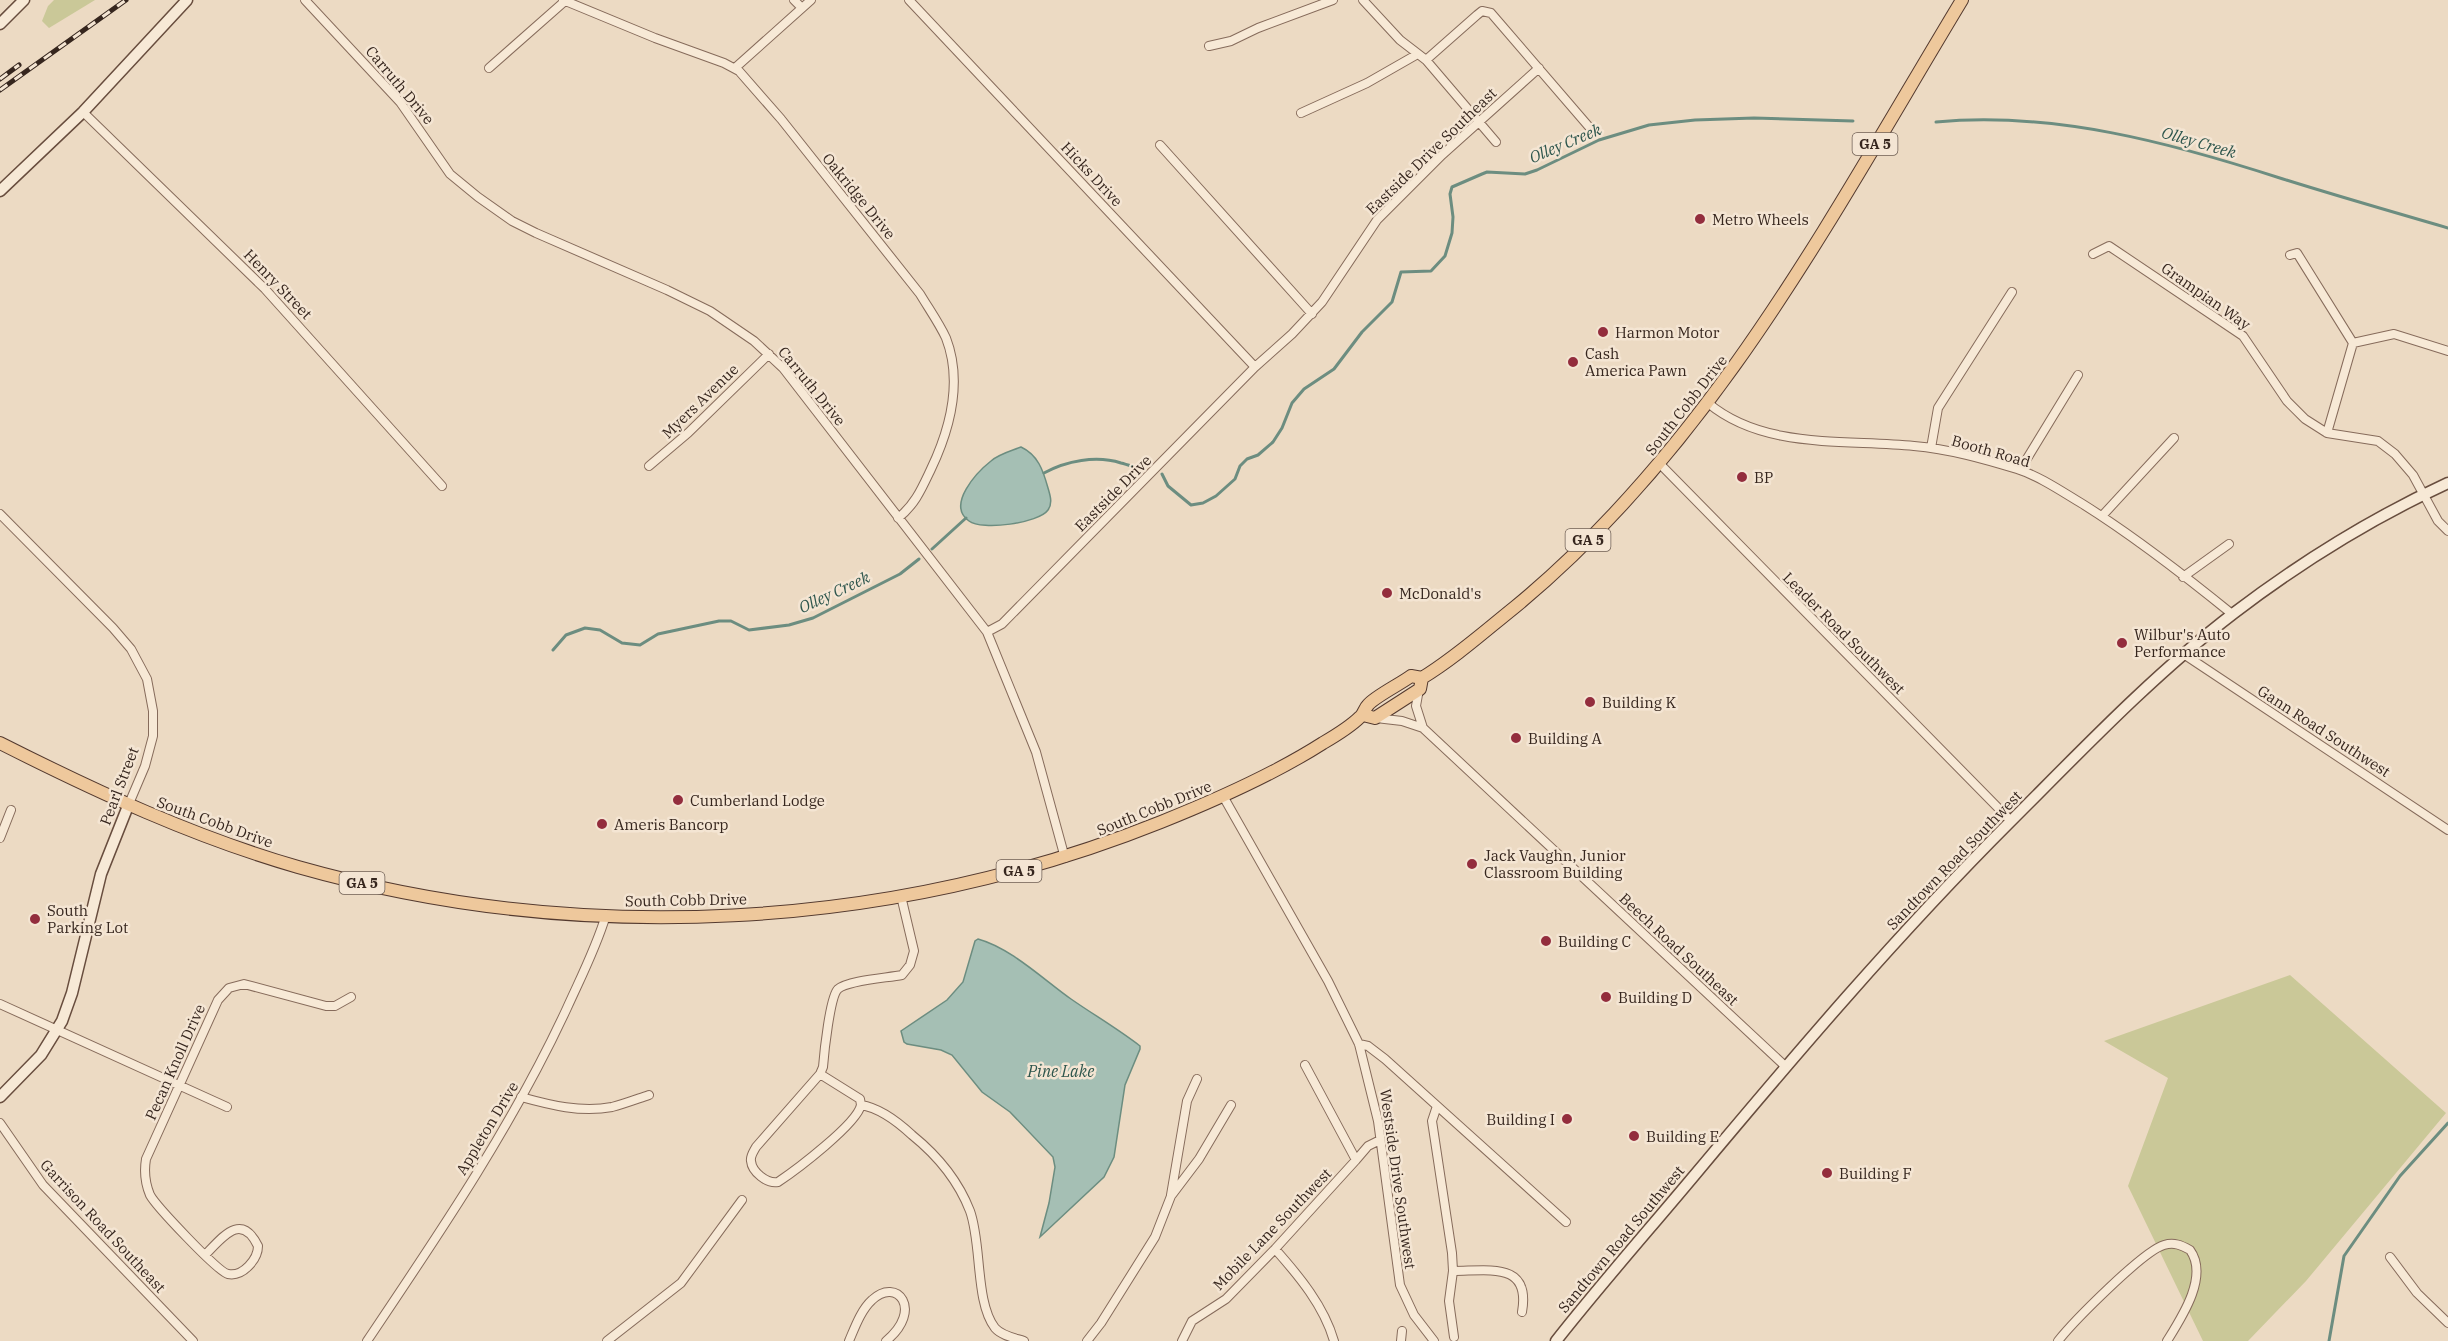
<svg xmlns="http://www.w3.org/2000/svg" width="2448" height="1341" font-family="'IBM Plex Serif',serif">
  <rect width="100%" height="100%" fill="#ecdac3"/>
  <path fill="#cac898" d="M54,0h41l-46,28 -7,-7 6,-15z
    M2290,975l156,138 -140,168 -58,60h-45l-75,-155 40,-108 -64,-37z"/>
  <path fill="#a5bfb4" stroke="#6c8d80" stroke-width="1.5" d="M1021,447c17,8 22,23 27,41 2,7 5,15 0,22 -9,13 -66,21 -79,11 -23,-16 8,-49 22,-60 8,-7 20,-10 30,-14z
    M978,939c33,9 66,41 93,60 23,16 47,30 69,47v3l-15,36 -11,72 -10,20 -64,60 9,-34 6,-36 -2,-10 -43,-45 -28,-20 -30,-37 -11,-5 -34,-6 -3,-2 -3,-11 46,-31 16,-18 12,-41z"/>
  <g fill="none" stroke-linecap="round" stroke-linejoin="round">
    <path stroke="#6c8d80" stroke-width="3" d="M1936,122c118,-11 236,21 347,57 54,17 110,33 165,49
      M1044,473c22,-12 52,-18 77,-10 8,2 15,5 23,7
      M1162,474l6,12 23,19 12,-2 13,-7 19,-17 5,-13 7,-7 11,-4 15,-13 9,-14 10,-25 12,-14 30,-20 28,-37 30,-30 9,-30 30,-1 14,-15 7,-23 1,-16 -3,-23 2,-7 30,-13 5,-2 38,2 12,-4 62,-30 50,-15 46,-5 59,-2 99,3
      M932,549l34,-31
      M553,650l13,-15 19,-7 15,2 22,13 18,2 18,-11 61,-13h12l18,9 40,-5 24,-7 87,-44 19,-15
      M2329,1341l15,-85 56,-80 48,-53"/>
    <g stroke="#866b5b" stroke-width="10">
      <path id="street" d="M305,0l95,102 50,72 28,23 34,24 24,12 131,57 43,21 44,30 29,27 204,264 49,120 29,106
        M563,0l92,38 69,25 15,8 42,48 139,175c9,15 19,29 26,44 17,44 4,91 -15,131 -9,19 -16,36 -33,49
        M794,0l8,8
        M909,0l346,367
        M1363,0l37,40 26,20 70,82
        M1209,46l22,-5 27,-13 75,-28
        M1426,60l51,-45 5,-4 9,2 99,115
        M489,68l76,-67
        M735,68l76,-68
        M83,112l182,177 177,197
        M1301,113l66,-30 49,-28
        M1160,145l152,169
        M2093,254l16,-8 134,90 44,65 18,18 22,14 51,8 17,13 18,21 25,46 10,10
        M2290,255l7,-2 56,90 -26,90
        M2353,343l41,-9 54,17
        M1708,403c56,47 138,36 206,43 35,3 70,13 103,23 22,7 44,22 64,34 53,33 103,72 151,111
        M1931,448l7,-40 74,-116
        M1659,463l352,358
        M649,466l39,-33 81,-79
        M2020,470l58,-95
        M0,514l113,114 18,21 16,30 6,32v25l-8,30 -17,40
        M2102,516l72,-78
        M2183,577l46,-33
        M987,632l15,-8 253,-257 37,-33 30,-32 55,-82 65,-65 97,-87
        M2185,655l263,175
        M1419,689l-3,17 7,22
        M1376,718l26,3 21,7 362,338
        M1223,796l105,185 31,63 19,77 22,164 14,30 20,26
        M0,838l11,-28
        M0,1004l227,103
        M1359,1044l9,2 17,13 181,163
        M1305,1065l51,95 12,-14 12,-6
        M820,1074l40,25 1,6
        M521,1097c29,8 60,16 91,10 12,-3 25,-8 37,-12
        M861,1105c-4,19 -65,65 -83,77 -11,2 -26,-10 -27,-21 -1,-5 3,-10 5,-14l64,-73 3,-7c1,-13 7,-71 15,-78 11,-9 49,-11 64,-14l8,-10 4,-14 -13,-55
        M861,1105c19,3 37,17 51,30 26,21 46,45 58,76 12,33 5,91 25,117 7,8 20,10 29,13
        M1437,1106l-5,15 20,132 1,18 -4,30 5,36
        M0,1123l43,62 150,156
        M1171,1195l16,-94 10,-22
        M1275,1249c24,27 49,57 59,92
        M205,1255c17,-17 36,-44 53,-9 0,13 -15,31 -30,28 -10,-2 -72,-68 -78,-79 -5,-12 -6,-24 -4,-36l72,-159 11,-12 15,-4 82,22h9l16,-9
        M2390,1257l27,36 31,30
        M1453,1271c35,0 78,-10 69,41
        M367,1341c72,-107 146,-216 200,-333 14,-31 29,-60 39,-93
        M607,1341l74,-58 61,-83
        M849,1341c6,-14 12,-31 23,-41 25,-24 52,10 14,41
        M1087,1341l14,-18 54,-86 16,-41 28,-37 32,-54
        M1182,1341l10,-20 34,-22 49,-50 81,-89
        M1401,1341l1,-10
        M2058,1341c15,-19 85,-90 106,-96 10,-3 17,0 26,5 19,26 -8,67 -23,91"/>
    </g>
    <g stroke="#684d3e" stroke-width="13">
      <path id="secondary" d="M0,24l24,-24
        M0,191l83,-79 104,-112
        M0,1097l41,-42 21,-34 10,-28 29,-119 27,-68
        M1556,1341c44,-56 91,-109 137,-164 102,-122 204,-242 317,-355 72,-72 143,-147 224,-209 67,-51 138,-95 214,-130"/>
    </g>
    <g stroke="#543a2f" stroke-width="14">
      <path id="primary" d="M1363,715l12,3 45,-29 2,-11
        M0,743c97,49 194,94 298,124 282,80 591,64 863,-45 55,-22 112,-47 162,-79 12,-7 27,-16 37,-26 4,-3 4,-8 8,-12 6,-8 34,-22 43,-29l11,2c33,-20 63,-47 93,-71 198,-163 317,-392 447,-607"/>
    </g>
    <use href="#street" stroke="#f7e9d6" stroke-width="8"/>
    <use href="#secondary" stroke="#f7e9d6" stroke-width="10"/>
    <use href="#primary" stroke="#eec89c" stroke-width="12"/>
    <g stroke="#36261e" stroke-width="5">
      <path id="rail" d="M0,79l19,-14
        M0,90l126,-90"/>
    </g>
    <use href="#rail" stroke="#f4e5d3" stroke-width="3" stroke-dasharray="9" stroke-linecap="butt"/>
  </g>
  <g fill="#932d3d" stroke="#f4e5d3" stroke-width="2">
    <circle cx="1700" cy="219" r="6"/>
    <circle cx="1603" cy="332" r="6"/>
    <circle cx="1573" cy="362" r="6"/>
    <circle cx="1742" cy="477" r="6"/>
    <circle cx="1387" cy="593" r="6"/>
    <circle cx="2122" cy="643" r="6"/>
    <circle cx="1590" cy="702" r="6"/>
    <circle cx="1516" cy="738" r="6"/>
    <circle cx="678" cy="800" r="6"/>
    <circle cx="602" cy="824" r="6"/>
    <circle cx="1472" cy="864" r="6"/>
    <circle cx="35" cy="919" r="6"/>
    <circle cx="1546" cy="941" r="6"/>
    <circle cx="1606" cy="997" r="6"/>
    <circle cx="1567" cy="1119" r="6"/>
    <circle cx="1634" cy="1136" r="6"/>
    <circle cx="1827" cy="1173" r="6"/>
  </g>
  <g text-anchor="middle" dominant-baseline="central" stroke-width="5" stroke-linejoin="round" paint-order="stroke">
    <g fill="#f4e5d3" stroke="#6f5f54" stroke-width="1.5">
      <rect x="1852.5" y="133" width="45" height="22" rx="4.5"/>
      <rect x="1565.5" y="529" width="45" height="22" rx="4.5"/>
      <rect x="996.5" y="860" width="45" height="22" rx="4.5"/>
      <rect x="339.5" y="872" width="45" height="22" rx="4.5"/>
    </g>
    <g font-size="14" font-weight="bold" fill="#36261e">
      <text x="1875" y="144">GA 5</text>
      <text x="1588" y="540">GA 5</text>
      <text x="1019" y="871">GA 5</text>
      <text x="362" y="883">GA 5</text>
    </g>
    <g font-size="15" fill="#36261e" stroke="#f4e5d3">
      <text transform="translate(400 85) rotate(50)">Carruth Drive</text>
      <text transform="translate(1431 151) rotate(-44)">Eastside Drive Southeast</text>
      <text transform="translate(1092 174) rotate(47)">Hicks Drive</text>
      <text transform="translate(859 196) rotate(51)">Oakridge Drive</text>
      <text transform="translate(278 284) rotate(46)">Henry Street</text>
      <text transform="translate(2206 296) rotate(35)">Grampian Way</text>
      <text transform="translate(812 386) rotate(51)">Carruth Drive</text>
      <text transform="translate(700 401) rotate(-44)">Myers Avenue</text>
      <text transform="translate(1686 405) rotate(-52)">South Cobb Drive</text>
      <text transform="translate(1991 451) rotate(16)">Booth Road</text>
      <text transform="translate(1113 493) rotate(-45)">Eastside Drive</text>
      <text transform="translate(1844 633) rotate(45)">Leader Road Southwest</text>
      <text transform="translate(2324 731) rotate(33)">Gann Road Southwest</text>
      <text transform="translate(119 786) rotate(-69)">Pearl Street</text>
      <text transform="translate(1154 808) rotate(-22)">South Cobb Drive</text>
      <text transform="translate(215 822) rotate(20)">South Cobb Drive</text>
      <text transform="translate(1954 860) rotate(-46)">Sandtown Road Southwest</text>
      <text transform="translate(686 900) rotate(-1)">South Cobb Drive</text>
      <text transform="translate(1679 949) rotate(43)">Beech Road Southeast</text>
      <text transform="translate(175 1062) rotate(-66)">Pecan Knoll Drive</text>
      <text transform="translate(487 1128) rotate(-59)">Appleton Drive</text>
      <text transform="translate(1398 1179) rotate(82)">Westside Drive Southwest</text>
      <text transform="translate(103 1226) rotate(47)">Garrison Road Southeast</text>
      <text transform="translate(1272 1229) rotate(-46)">Mobile Lane Southwest</text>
      <text transform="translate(1621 1239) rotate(-50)">Sandtown Road Southwest</text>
    </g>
    <g font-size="15" fill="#36261e" stroke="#f4e5d3" text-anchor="start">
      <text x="1712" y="219">Metro Wheels</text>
      <text x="1615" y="332">Harmon Motor</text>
      <text x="1585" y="353">Cash<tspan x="1585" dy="17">America Pawn</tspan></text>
      <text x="1754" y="477">BP</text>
      <text x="1399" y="593">McDonald's</text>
      <text x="2134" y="634">Wilbur's Auto<tspan x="2134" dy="17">Performance</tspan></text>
      <text x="1602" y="702">Building K</text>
      <text x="1528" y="738">Building A</text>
      <text x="690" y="800">Cumberland Lodge</text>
      <text x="614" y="824">Ameris Bancorp</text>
      <text x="1484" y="855">Jack Vaughn, Junior<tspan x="1484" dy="17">Classroom Building</tspan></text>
      <text x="47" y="910">South<tspan x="47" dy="17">Parking Lot</tspan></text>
      <text x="1558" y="941">Building C</text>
      <text x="1618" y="997">Building D</text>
      <text x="1555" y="1119" text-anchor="end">Building I</text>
      <text x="1646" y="1136">Building E</text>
      <text x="1839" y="1173">Building F</text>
    </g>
    <g font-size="16" font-style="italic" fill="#2e564d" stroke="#f4e5d3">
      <text transform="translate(2199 142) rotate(16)">Olley Creek</text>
      <text transform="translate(1565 143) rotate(-23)">Olley Creek</text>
      <text transform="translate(834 592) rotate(-25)">Olley Creek</text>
      <text x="1061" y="1071">Pine Lake</text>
    </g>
  </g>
</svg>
